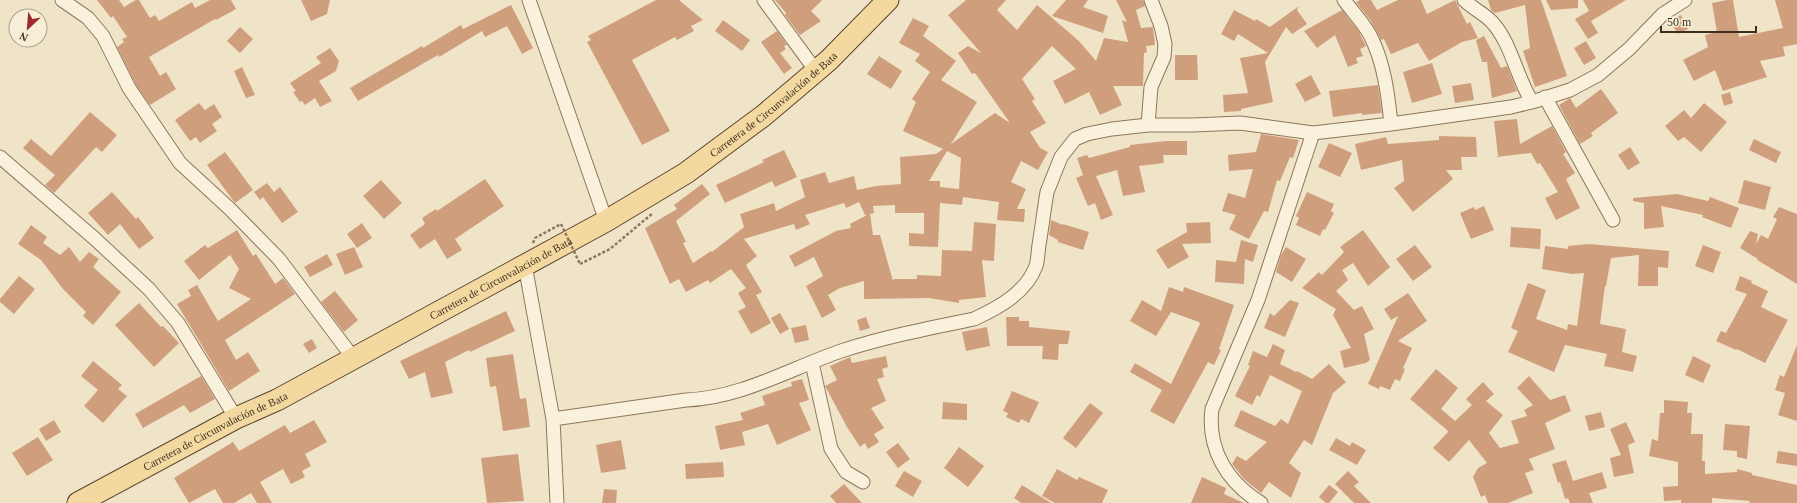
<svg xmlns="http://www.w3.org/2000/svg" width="1797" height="503" font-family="Georgia,serif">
  <rect width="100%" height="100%" fill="#f0e4c8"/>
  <path fill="#cf9f7d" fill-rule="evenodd" d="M97,0h22l5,7 12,-7h3l11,18 5,-3 4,6 33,-19 3,6 15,-8h21l5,9 -20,11 -1,-1 -66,38 11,19 6,-4 10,17 -26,16 -14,-20 -19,-38 7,-5 -2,-3 5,-2 -14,-21 -2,2z
    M301,0h29l-3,14 -16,7z
    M656,0h23l24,20 -12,6 3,5 -17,9 -2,-3 -43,23 38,71 -28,14 -55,-103 4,-2 -3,-4z
    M775,0h47l-11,11 10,10 -21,14 -15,-20 1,-2z
    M966,0h40l-9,10 20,20 20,-25 42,36 17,20 8,-23 24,4 -6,-22 5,2 -11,-22h27l2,6 -9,4 5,18 12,-1 2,18 -9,1 1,6 -3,1 -1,33h-30l9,19 -22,10 -11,-23 -24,12 -12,-23 23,-12 -24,-23 -30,33 13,20 -3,2 14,22 -16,9 10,16 8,4 -10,18 -17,-9 -10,21 15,7 -9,20h8l-1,13 -27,-2 2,-18 -36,-5 -1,8 -22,-2 -2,44 -29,-1v-13l15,1v-21h-29v-8l-22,1 1,7 -4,1 3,21h7l13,46 1,-2h23v-4l24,1 1,-26 30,1 2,-29 22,2 -2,37 -12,-1 4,37 -27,3v3l-30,-5 -65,1v-18l-24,7 -12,7 8,15 -14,8 -16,-32 17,-10 -9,-19 -19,10 -6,-11 47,-25 15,-3 -1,-4 17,-9h-2l-6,-13 -13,6 -2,-5 -39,12 5,9 -14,6 -2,-6 -50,15 13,17 -11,9 16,27 -6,3 15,28 -20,11 -13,-23 8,-4 -8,-14 8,-5 -15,-19 -21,14 -2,-3 -22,12 -7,-13 -9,5 -25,-56 32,-19 -3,-4 28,-21 8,10 -34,27 10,21 -3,1 10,20 18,-12 1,1 32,-25 -4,-13 34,-11 2,8 29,-14 -5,-17 25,-8 4,11 25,-7 3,14 19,-4 25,-2 -1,-27 36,-3 7,-5 -40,-18 13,-29 -4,-3 18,-27 -15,-11 5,-7 -21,-11 14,-25 16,8 -6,10 33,25 -15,19 36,22 -26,42 44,-31 15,10 -35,-50 -3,1 -14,-21 10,-7 13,7 -33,-38zM947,151l14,7 -2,31 -19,-2v-6h-11z
    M1066,0h22l-5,7 25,9 -5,17 -51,-17z
    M1360,0h11l6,10 21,-10h23l6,14 28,-14 12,24 3,-2 8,16 -16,4 -33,19 -11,-18 -27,11 -7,-15 -3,1 -10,-19 -15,-19z
    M1488,0h53l26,76 -32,11 -12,-36 7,-3 -5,-43 -30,8 -4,-3z
    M1546,0h32v8l-27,2z
    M1583,0h43l-35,21 7,12 -10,6 -13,-20 14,-8z
    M1727,0h6l6,37 44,-9 -8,-28h22v44l-14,3 2,9 -25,5 7,16 -44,14 -8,-21 -21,11 -11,-21 25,-13 -3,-12 12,-3 -5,-29z
    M511,5l22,43 -11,6 -15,-28 -22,11 -3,-6 -43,26 -1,-2 -80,46 -8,-13 72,-42 1,2 38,-23 2,4z
    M1299,6l-2,4 10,14 -15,10 -6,-7 -21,35 8,40 -32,7v2l-17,1 -1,-17 25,-2 -8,-35 28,-5 -30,-19 -4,7 -13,-7 13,-24 21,11 1,-2 14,8z
    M1342,10l16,20 8,16 -6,3 3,7 -7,2 2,5 -10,4 -13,-32 -18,13 -13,-17z
    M1681,15l7,14 -10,5 -8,-13z
    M723,20l27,20 -8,11 -27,-20z
    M240,27l13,12 -13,14 -13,-12z
    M777,31l10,14 -3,1 2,3 -6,4 12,15 -8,6 -23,-32z
    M1484,36l17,32 6,-2 10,25 -25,7 -5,-36h-5l-6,-22z
    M1586,41l10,17 -12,7 -10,-17z
    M330,48l9,13 -3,10 -17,10 13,20 -12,6 -5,-9 -10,7 -3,-4 -2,1 -7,-10 3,-1 -6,-8 31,-20 -5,-6z
    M1175,55h22l1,25h-23z
    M879,56l23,15 -11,18 -24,-15z
    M1432,63l10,31 -30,9 -9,-31z
    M242,67l13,28 -9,3 -12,-27z
    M1311,75l10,19 -16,8 -10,-18z
    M1471,83l3,17 -19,3 -3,-17z
    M1378,85l4,28 -20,2v-2l-29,4 -4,-26z
    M1601,89l17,24 -27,20 2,3 -13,8 -21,-39 11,-7 6,10z
    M1730,92l3,11 -9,3 -3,-11z
    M199,103l6,7 9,-6 8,13 -10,7 5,7 -17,12 -4,-6 -6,4 -15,-21z
    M1704,103l23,19 -26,30 -17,-15 -6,4 -13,-15 19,-16 7,8z
    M90,112l27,23 -15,17 -6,-5 -42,46 -9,-8 10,-10 -32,-27 8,-9 20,17z
    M1517,119l3,25 32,-18 14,26 -3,2 12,19 -9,6 14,29 -24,12 -11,-22 13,-6 -18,-29 -3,1 -6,-11 -35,4 2,-1 -4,-35z
    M1261,134l38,6 -6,18 -3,-1 -10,24 -3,-1 -9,32 -4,-1 -15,28 -20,-10 7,-14 -14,-4 6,-18 17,5 8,-29 -24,2 -1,-16 28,-3z
    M1439,136l37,1 1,20h-16l1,13h-16l7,9 -40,33 -19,-24 10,-7 -2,-21 -41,10 -6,-26 31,-7 2,7 51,-4z
    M1754,139l27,13 -5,11 -27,-13z
    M1166,141h21v14h-24l1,8 -25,3 6,26 -22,4 -6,-26 -21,6 17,39 -12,5 -6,-17 -7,3 -12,-28 7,-3 -6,-17 10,-3 2,3 41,-11v-2z
    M1329,143l23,10 -12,24 -22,-10z
    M1630,147l10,16 -12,7 -10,-15z
    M784,150l13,27 -22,10 -3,-6 -47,22 -9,-18 48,-23 -2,-2z
    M225,152l28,38 -18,13 -28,-38z
    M485,179l19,27 -49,33 7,11 -15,9 -12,-20 -15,10 -10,-14 15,-11 -3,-6 14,-9 1,2z
    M381,180l21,23 -18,16 -21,-23z
    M1744,180l27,7 -6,23 -27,-7z
    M267,183l7,9 6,-5 18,25 -16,11 -19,-26 -3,3 -6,-8z
    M112,192l24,27 2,-2 16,21 -15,11 -19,-25 -12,11 -20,-22z
    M1307,192l27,12 -3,7 3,2 -9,17 -2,-1 -3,7 -24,-11 3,-7 -3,-2z
    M1677,194l31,7 2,-4 29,11 -8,20 -29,-11 1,-2 -42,-9 3,21 -20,2v-26l-11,-2v-3z
    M1484,206l10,24 -23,9 -11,-26 14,-6 1,3z
    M1779,207l18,7v70l-40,-24 1,-1 -18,-11 10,-17 8,3 -2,10 5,-9 7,4 9,-20 -4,-2z
    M1051,220l12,5v-1l26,8 -6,18 -25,-8v-2l-9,-5z
    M1210,222l1,21 -29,1 7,13 -21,12 -12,-19 31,-18 -1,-9z
    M362,223l10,15 -15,10 -10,-14z
    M31,225l16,12 -4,6 17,12 9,-8 11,15 9,-10 10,7 -6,8 28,25 -28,33 -10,-9 3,-4 -23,-23 -22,-29 -23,-16z
    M1511,227l30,2 -1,20 -30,-2z
    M237,230l16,26 3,-2 19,30 8,-6 12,16 -70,46 11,20 12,-8 12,19 -31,20 -52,-87 14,-8 -3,-6 9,-5 21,36 33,-22 -22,-11 10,-19 -9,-14 -31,25 -15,-19 21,-16 3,3z
    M1363,230l27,37 -22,19 -15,-23 -11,7 6,10 -12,11 18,19 8,-4 12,23 -10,5 6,26 -4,3 -22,5 -4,-17 11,-3 -18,-33 3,-6 -34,-21 17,-16 3,3 22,-23 -4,-5z
    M1241,240l17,5 -5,17 -8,-3 -1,25 -29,-2 1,-22 20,2z
    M1589,244l80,7 -1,17 -10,-1v19h-20l1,-31 -28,3 -5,28h-1l-5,38 26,5 -4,23 15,4 -4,16 -29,-6 3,-12 -42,-9 -11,27 -46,-20 10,-21 -7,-3 17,-45 18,7 -10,29 31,11 1,-6 9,2 7,-53 -12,1 -30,-5 3,-23 23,3v-3z
    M1415,245l17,22 -19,14 -17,-22z
    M1703,245l18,7 -8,21 -18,-7z
    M354,247l9,20 -18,8 -9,-21z
    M1286,247l20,12 -14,23 -16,-10 5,-17z
    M327,254l6,11 -23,12 -6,-10z
    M19,276l16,13 -21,25 -14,-12v-3z
    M1740,276l12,5 -1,2 17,8 -7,16 27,13 -23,43 -28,-14 -1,1 -20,-9 5,-10 5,2 21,-39 -12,-4z
    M1169,287l14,5 1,-5 50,18 -15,44 2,1 -7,15 -6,-3 -34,62 -24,-13 12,-21 -32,-18 5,-9 36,21 29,-60 -1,-2 -28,-10 -15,24 -26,-15 12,-21 19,11z
    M335,291l23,29 -14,12 -23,-30z
    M1408,293l19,28 -29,20 14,7 -9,20 2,1 -5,12 -5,-2 -5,11 -10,-4 -1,3 -11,-5 30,-68 -7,4 -7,-11z
    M1290,300l9,3 -14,34 -21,-9 6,-15 4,3z
    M139,303l22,24 2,-1 16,17 -25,24 -39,-42z
    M506,311l9,20 -45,21 -1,-2 -24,12 8,31 -22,5 -6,-26 -16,7 -9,-18z
    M780,313l9,16 -9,5 -9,-16z
    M866,317l4,11 -10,3 -3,-11z
    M1006,317h13v4h10v6l41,4 -2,13h-9l-1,16 -16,-1 1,-13h-36z
    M806,325l3,15 -14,3 -4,-15z
    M987,327l3,19 -24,5 -4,-19z
    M312,339l5,9 -8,5 -6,-9z
    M1273,344l12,6 -5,14 16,8 1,-1 15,8 17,-15 17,18 -13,11 -21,52 -8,-5 -15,23 12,10 -10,25 -22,-16 -8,11 -17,-14 -12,-15 5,-8 9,5 21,-19 -33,-16 7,-16 34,16 6,-7 7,5 14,-33 -32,-16 -10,22 -3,-2 -5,10 -17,-9 15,-30 -2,-1 5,-14 14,6z
    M1797,345v76l-19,-6 7,-22 -10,-3 5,-15 4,2z
    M513,354l7,45 6,-1 4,29 -27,4 -7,-45 -6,1 -4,-29z
    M886,356l2,11 -6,2 2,8 -7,2 9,22 -15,7 13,20 -10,6 5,8 -11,7 -3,-6 -5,4 -13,-20 -22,-41 12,-6 -7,-14 20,-9 2,6z
    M1693,356l18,9 -8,18 -18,-8z
    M93,361l29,24 -4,4 9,7 -24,27 -19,-17 14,-16 -17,-14z
    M1436,369l22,19 -17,21 14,12 17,-16 -6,-6 17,-17 11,12 -8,7 17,14 -14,18 11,15 19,-5 -8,-22 16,-5 -3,-6 9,-5 -16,-17 12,-12 21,24 15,-5 6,16 -26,12 10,26 -26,10 5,11 -9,3 8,20 -25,10h-20l-3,-8 -4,2 -8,-20 5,-9 9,-5 -18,-23 -20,22 -16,-14 15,-16 -1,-2 -37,-31z
    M201,376l14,23 -25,14 -6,-8 -41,23 -8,-14z
    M802,379l7,21 -10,3 12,27 -34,15 -9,-21 -26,8 3,13 -25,5 -5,-24 28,-6 -3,-7 25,-8 -3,-9 30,-10 -1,-4z
    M1012,391l27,11 -10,21 -8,-4 -2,4 -13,-6 2,-4 -5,-2z
    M1664,400l24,2 -1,11h5l-1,21h12l-1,27h3v13l32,-2v-3l15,4v2l45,10v18h-48l1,-2 -38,-3v5h-31v-3l-17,1 -1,-14 15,-1v-24l-29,-6 3,-17 6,2 2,-28h4z
    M943,402l24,2v16l-25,-1z
    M1090,403l13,10 -27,35 -13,-10z
    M1601,412l4,15 -16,4 -4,-15z
    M54,420l7,12 -15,9 -7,-12z
    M314,420l13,22 -22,12 6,12 -9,5 3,6 -14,7 -8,-15 -23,13 12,21h-15l-6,-10 -17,10h-11l-8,-14 -26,14 -15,-25 59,-36 6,9 46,-26 5,8z
    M1626,422l9,20 -7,3 6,28 -20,4 -4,-19 11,-3 -11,-26z
    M1725,424l25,2 -3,33 -10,-2v-6l-14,-1z
    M38,437l15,23 -26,16 -15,-23z
    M1336,438l14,8 2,-4 14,8 -9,15 -28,-15z
    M621,440l5,29 -25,4 -5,-28z
    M898,443l12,16 -12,9 -12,-16z
    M959,447l25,19 -16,21 -24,-19z
    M1778,451l19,3v12l-21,-3z
    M518,454l6,47 -37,2 -6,-45z
    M1566,460l7,21 29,-9 5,16 -18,5 4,10h-23l-2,-5 -3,1 -5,-17 -2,1 -6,-19z
    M723,462l1,15 -38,2 -1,-15z
    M1057,469l20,11 2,-3 29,13 -6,13h-47l-13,-7z
    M904,471l18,10 -9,16 -18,-11z
    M1348,471l11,11 -5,4 17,17h-17l-19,-19z
    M1202,477l24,11 -2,6 20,9h-53z
    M844,484l18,19h-26l-6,-7z
    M1022,485l29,18h-30l-7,-5z
    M1329,485l9,7 -9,11h-3l-7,-6z
    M604,489l13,1 -1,13h-14z"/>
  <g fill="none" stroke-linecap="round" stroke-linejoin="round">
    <g stroke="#8d765c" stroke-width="15">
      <path id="minor" d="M62,0l26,18 15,18 26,52 51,75 50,46 49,50 75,100
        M529,0l77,221
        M764,0l52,71
        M1344,0c8,11 19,22 26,35 14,27 18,59 21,89
        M1464,0c8,8 19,13 27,21 21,22 25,56 41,81
        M1545,97l68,123
        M1148,125l3,-38 13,-30 1,-13 -4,-18 -10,-26
        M0,157l94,81 55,51 29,34 58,95
        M525,265l28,154 4,84
        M812,363l19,86 15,23 17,10
        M553,419l133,-19c55,-2 103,-31 155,-49 43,-14 89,-23 133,-32 24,-11 52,-26 62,-53 2,-6 2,-15 3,-21 3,-18 5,-35 8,-53l14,-35 14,-18 12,-5 25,-5 36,-4h45l47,-2 73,10 78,-9 120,-17 21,-5 38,-12 28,-15 31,-26 34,-35 22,-14
        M1261,503c-34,-21 -54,-54 -49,-94l46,-109 55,-167"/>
    </g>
    <g stroke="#5b4430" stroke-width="23">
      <g id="primary">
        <path id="s1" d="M78,503l158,-85 41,-18 329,-179 80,-48 77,-57 32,-27 34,-29 59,-60"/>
      </g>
    </g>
    <path stroke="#8d765c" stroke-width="2.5" stroke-dasharray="3 2" stroke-linecap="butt" d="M533,243l2,-5 26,-14
      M580,264l30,-15 43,-36"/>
    <use href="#minor" stroke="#faf1dc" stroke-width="13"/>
    <use href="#primary" stroke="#f3d9a0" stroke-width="21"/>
    <path stroke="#8d765c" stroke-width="2.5" stroke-dasharray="3 2" stroke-linecap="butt" d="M561,224l19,40"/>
  </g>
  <g text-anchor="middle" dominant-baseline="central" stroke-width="4" stroke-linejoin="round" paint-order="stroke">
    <g font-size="11" fill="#3d2e20" stroke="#f7eed8">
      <text stroke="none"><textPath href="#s1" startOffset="803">Carretera de Circunvalación de Bata</textPath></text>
      <text stroke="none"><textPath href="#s1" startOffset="479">Carretera de Circunvalación de Bata</textPath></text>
      <text stroke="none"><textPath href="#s1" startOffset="155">Carretera de Circunvalación de Bata</textPath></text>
    </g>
  </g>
  <g transform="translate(28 28) rotate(206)"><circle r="19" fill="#f7eed8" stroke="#ada18e"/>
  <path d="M0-3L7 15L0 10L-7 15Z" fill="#9e2a2b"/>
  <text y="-6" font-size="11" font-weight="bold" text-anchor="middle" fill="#3d2e20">N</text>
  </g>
  <path d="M1661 26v6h95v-6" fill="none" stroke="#3d2e20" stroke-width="2"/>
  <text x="1667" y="26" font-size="12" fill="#3d2e20" stroke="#f7eed8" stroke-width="3" paint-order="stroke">50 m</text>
</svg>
